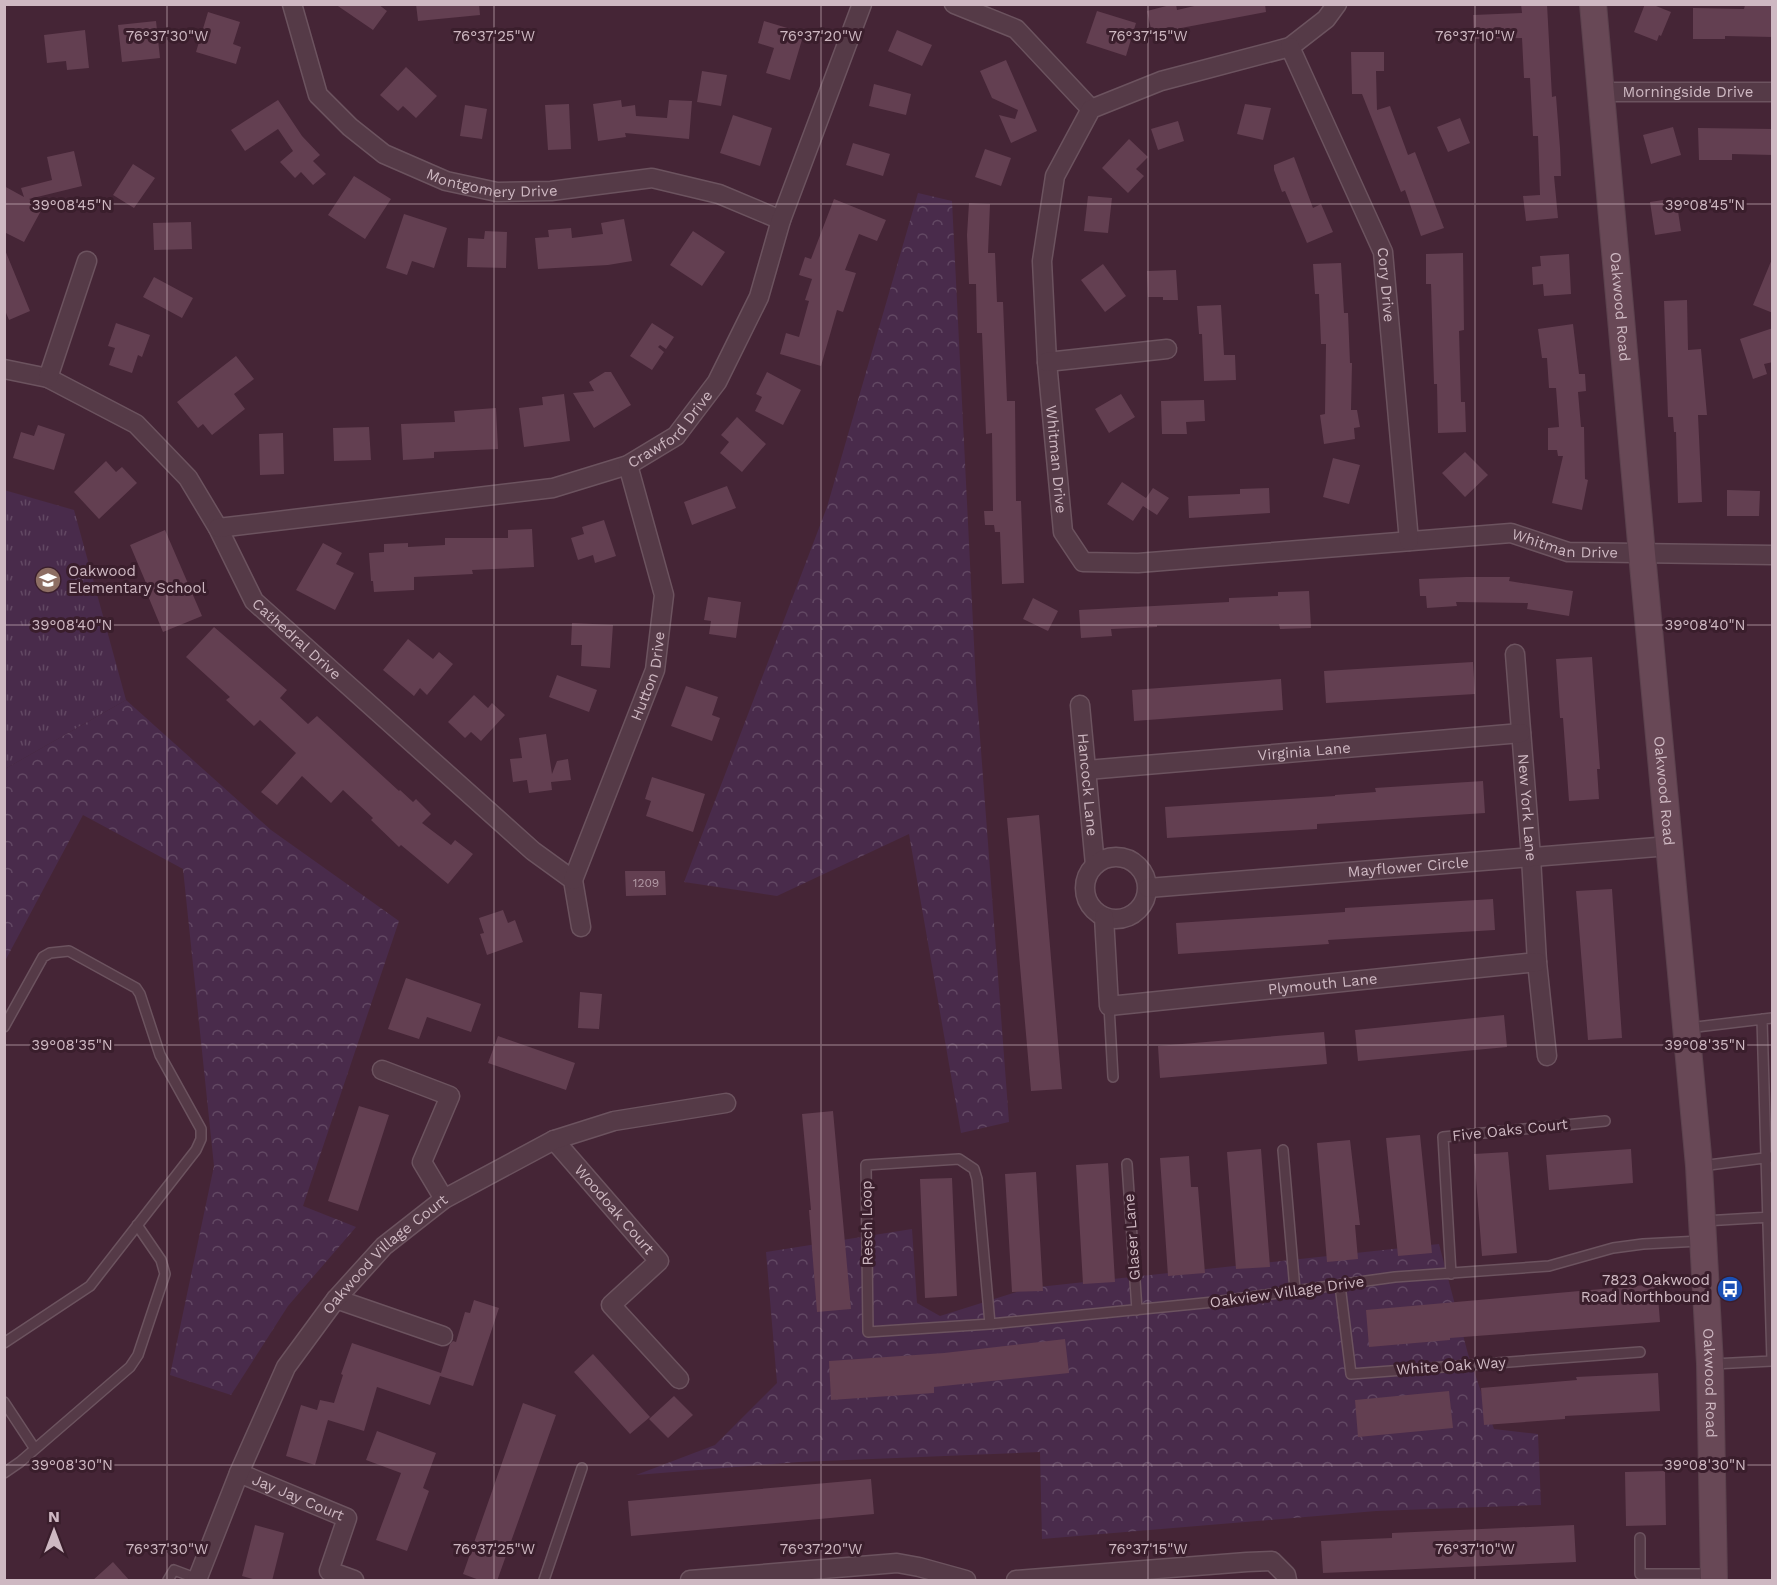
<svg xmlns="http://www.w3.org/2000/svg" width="1777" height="1585" font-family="'Work Sans',sans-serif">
  <defs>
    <pattern id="grass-tufts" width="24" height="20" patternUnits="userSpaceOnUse" patternTransform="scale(1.5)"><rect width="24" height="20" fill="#492b4b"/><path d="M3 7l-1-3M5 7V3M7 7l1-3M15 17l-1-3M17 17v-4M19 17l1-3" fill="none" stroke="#624863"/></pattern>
    <pattern id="forest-crowns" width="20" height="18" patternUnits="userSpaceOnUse" patternTransform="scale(1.5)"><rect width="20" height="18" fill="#492b4b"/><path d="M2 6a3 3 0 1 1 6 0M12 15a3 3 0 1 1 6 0" fill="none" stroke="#624863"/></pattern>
  </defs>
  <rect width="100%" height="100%" fill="#452536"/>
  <path fill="url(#grass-tufts)" d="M4,490l70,20 52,190 -121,69z"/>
  <path fill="url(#forest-crowns)" d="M918,193l34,8 24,483 33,438 -48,11 -52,-299 -132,62 -93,-14 143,-375z
    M126,700l145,130 128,91 -96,285 53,21 -68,79 -57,89 -61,-20 44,-209 -31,-297 -100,-54 -78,146v-192z
    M912,1229l5,74 23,13 89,-28 410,-44 29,110 26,75 44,5 3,71 -165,6 -334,28 -2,-87 -241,10 -163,13 79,-30 62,-62 -11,-131z"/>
  <path fill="#633f51" d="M335,4h43l9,7 -14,19z
    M416,4h63l1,11 -62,6z
    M1174,4h2l1,6 26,-6h62l1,8 -85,16 1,3 -29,7 -6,-27z
    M1521,4h26l5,93 4,-1 4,52 1,28h-7l4,42 -32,3 -3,-25 17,-1 -2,-59h-5l-3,-58h-6l-2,-40 -48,1 -1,-24 49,-2z
    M1645,4h6l20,8 -10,24 -2,-1 -2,6 -23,-9z
    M1745,5h28v32l-48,-1v3h-32v-31l51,1z
    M1097,11l39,12 -10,33 -40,-13z
    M208,12l32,10 -7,22 8,3 -5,17 -40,-12z
    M156,21l4,37 -38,4 -4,-37z
    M764,21l40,12 -14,47 -24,-7 8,-25 -16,-5z
    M85,30l4,38 -22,2 -1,-9 -19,2 -3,-28z
    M897,30l35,15 -10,21 -34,-15z
    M1351,52h33v19h-8l1,39 13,-4 18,49 7,-3 29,76 -23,8 -16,-46 -4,2 -39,-98h-10z
    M1006,60l31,71 -26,12 -12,-28 16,4 3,-9 -26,-12 -12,-27z
    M406,67l31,29 -21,22 -13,-12 -5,5 -18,-16z
    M702,71l25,4 -6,31 -24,-4z
    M874,84l37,10 -5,21 -37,-9z
    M278,100l24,36 18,19 -7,6 13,13 -13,11 -12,-13 -6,6 -15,-16 13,-11 -15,-22 -33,22 -14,-21z
    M621,100l1,7 13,-2 1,11 31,2 2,-18 23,1 -3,38 -64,-6 1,4 -28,4 -5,-37z
    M569,104l2,45 -23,1 -3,-45z
    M1245,104l26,4 -8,32 -26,-6z
    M465,105l22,4 -5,30 -22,-3z
    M733,115l39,13 -12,38 -40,-13z
    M1460,118l10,25 -22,9 -11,-25z
    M1178,121l6,20 -26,9 -7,-21z
    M1673,127l8,28 -30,9 -8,-29z
    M1698,128l75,1v26l-41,-1v6h-33z
    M1129,139l19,18 -12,12 8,7 -16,17 -26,-25z
    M853,143l37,11 -7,22 -37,-11z
    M985,149l26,9 -10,28 -26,-9z
    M74,151l8,35 -53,13 14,8 -19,35 -20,-10v-46l20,11 -3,-9 31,-8 -5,-23z
    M1294,157l19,51 8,-4 12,28 -26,11 -22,-52 -3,1 -8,-22v-5z
    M133,164l22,14 -21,30 -21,-13z
    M354,176l37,23 -26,40 -37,-24z
    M1088,196l24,2 -4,35 -24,-2z
    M1676,198l5,33 -26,4 -5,-33z
    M834,199l52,21 -9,21 -18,-7 -14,36 11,3 -13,39 -6,-2 -16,56 -41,-12 6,-21 13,4 10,-36 -4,-1 7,-21 -13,-4 6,-18 6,2z
    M969,203l21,1 -2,49h7l2,49h6l4,99h8l1,100h5l3,82 -22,1 -2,-52h-5l-1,-7h-9l-1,-14h9l-1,-78 -6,1 -4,-101h-5l-1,-49h-7l-2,-49z
    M404,214l43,14 -13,40 -22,-7 -5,14 -21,-7z
    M624,219l8,42 -24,4 -70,4 -3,-31 14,-1 -1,-7 23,-2 1,10 31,-4 -2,-11z
    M191,222l1,27 -38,1 -1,-27z
    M485,231l22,1 -1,36 -39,-1 1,-29 16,1z
    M693,231l32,21 -23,34 -32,-21z
    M5,250l25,61 -21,9 -5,-12z
    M1463,253l1,77 -5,1 2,71h4l1,30 -28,1 -1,-49h-3l-3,-100h-5v-30z
    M1569,254l2,40 -27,2 -1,-12 -10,1 -1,-18 9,-1 -1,-10z
    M1772,259h1v54l-20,-8z
    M1341,263l3,50h4l2,50h2l-1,47h6l3,17 -6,1 1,11 -31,5 -4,-29 5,-1 1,-70h-5l-2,-50h-4l-2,-30z
    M1103,264l23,32 -21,16 -24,-32z
    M1176,270l2,30h-15v-3h-15l-1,-26z
    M154,277l39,21 -11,20 -39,-21z
    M1687,300l1,50 13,-1 6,66h-9l4,87 -24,1 -2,-71h-2l-1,-15h-5l-4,-116z
    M1221,305l3,50h11l1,25 -32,1 -2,-47h-3l-2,-28z
    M116,323l34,12 -8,22 -4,-2 -6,18 -23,-8 6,-17 -7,-2z
    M652,323l22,14 -8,12 -6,-4 -2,2 6,5 -12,18 -22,-14z
    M1573,324l6,50h6l1,17 -8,1 3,35h3l1,52 3,1 -6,30 -30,-7 11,-47h-5l-1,-6h-9v-22l11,-1 -3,-39h-7l-2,-30h-5l-4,-29z
    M1773,328v34l-9,2 3,10 -14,5 -13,-40z
    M236,356l18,23 -20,15 11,15 -33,26 -9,-11 -5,4 -21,-26z
    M605,372h6l20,33 -37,23 -21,-35 21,-2 -5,-9z
    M767,372l34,18 -18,35 -28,-14 7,-14 -6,-3z
    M564,394l6,47 -46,6 -5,-39 24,-3 -1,-8z
    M1121,394l14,23 -26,16 -14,-24z
    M1204,400l1,21 -19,1 1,12h-25l-1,-33z
    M496,408l2,41 -64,3v6l-31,2 -2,-36 54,-2 -1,-11z
    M737,417l29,27 -24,28 -22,-19 9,-11 -8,-7z
    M38,425l27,9 -11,36 -41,-12 8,-26 13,4z
    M369,427l2,33 -37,1 -1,-33z
    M283,433l1,41 -24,1 -1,-41z
    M1465,452l23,23 -23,22 -23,-24z
    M1333,458l27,7 -11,39 -26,-7z
    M106,461l10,11 6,-5 15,16 -38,36 -25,-27z
    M1122,482l24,16 7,-10 16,10 -12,17 -14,-9 -10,15 -26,-17z
    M727,486l9,22 -44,17 -8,-23z
    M1269,488l1,25 -81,5 -1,-22 52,-2v-5z
    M1727,490l33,1 -1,25h-32z
    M604,520l12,36 -21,7 -2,-8 -15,5 -7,-22 13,-4 -2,-7z
    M532,529l2,38 -62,3 1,4 -59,3v13l-40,2 -1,-11h-2l-2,-28 15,-1v-8l24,-1v4l37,-2v-7h63v-8z
    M165,530l37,86 -39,16 -17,-41 3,-1 -19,-45z
    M323,543l19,10 -6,11 18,9 -19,37 -39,-20z
    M1466,577h44l-1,4 64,10 -4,25 -42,-7 1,-6 -72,-1 1,4 -30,2 -1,-12h-6l-1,-17z
    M1309,591l2,37 -31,1 -1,-5 -122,1v2l-46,2 1,7 -31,2 -2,-28 150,-8v-4l49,-2v-4z
    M708,597l33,5 -5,36 -27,-4 2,-13 -7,-1z
    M1033,598l25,13 -10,20 -25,-12z
    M572,623l41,2 -3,43 -29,-2 1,-21h-11z
    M214,627l73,63 -7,8 28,26 9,-8 82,75 1,-1 13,12 3,-3 15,15 -9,9 29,22 4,-5 18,14 -25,30 -47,-39 -2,2 -28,-27 2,-2 -30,-28 -12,13 -29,-27 -25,29 -16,-13 35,-39 -36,-33 -6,6 -28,-26 4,-3 -44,-40z
    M408,639l25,20 6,-7 14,12 -26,31 -7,-7 -6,8 -31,-26z
    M1592,657l8,112h-3l2,30 -30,2 -6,-83h-3l-4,-59z
    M1473,662l2,32 -149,9 -2,-32z
    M557,675l40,15 -8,22 -40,-15z
    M1281,679l2,31 -149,11 -2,-31z
    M686,686l32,11 -6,18 8,3 -8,23 -41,-15z
    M474,695l14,13 4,-5 13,12 -24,26 -10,-9 -6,6 -17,-16z
    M546,734l6,40 5,-13 11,-2 3,21 -20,2 1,8 -23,3 -2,-13 -14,2 -3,-23 12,-1 -3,-20z
    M652,777l53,17 -12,38 -47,-16 5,-15 -6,-2z
    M1483,781l2,32 -168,11v5l-150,9 -2,-31 170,-11v-1l41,-3 -1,-4z
    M1039,815l23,274 -31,2 -24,-273z
    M625,871h40l1,24 -40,1z
    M1612,889l10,149 -34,2 -12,-149z
    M1493,899l2,31 -167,10 1,4 -151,10 -2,-31 169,-11v-4z
    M503,910l5,13 7,-3 8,22 -36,13 -7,-21 4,-1 -5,-15z
    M406,978l75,26 -10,28 -44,-15 -8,22 -31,-10z
    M580,992l22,2 -3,35 -21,-1z
    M1504,1015l3,32 -149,14 -3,-31z
    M1324,1032l3,32 -167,14 -2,-32z
    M498,1036l77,27 -9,27 -78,-27z
    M359,1106l30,9 -31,96 -30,-10z
    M833,1111l18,198 -34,3 -8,-102h2l-9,-96z
    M1420,1135l12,118 -34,3 -12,-118z
    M1350,1140l10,85h-5l3,34 -31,3 -10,-119z
    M1261,1149l9,118 -34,2 -9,-117z
    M1631,1149l2,34 -84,7 -3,-35z
    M1508,1152l9,101 -35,3 -8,-102z
    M1189,1156l2,31h7l7,86 -37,3 -8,-118z
    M1108,1163l7,119 -32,2 -7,-119z
    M1036,1172l7,119 -31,1 -7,-118z
    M952,1178l5,118 -32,2 -5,-119z
    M1657,1284l3,38 -210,16v2l-81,7 -3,-37z
    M474,1300l25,8 -26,78 -33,-10 10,-32 3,-3 3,1 9,-30 5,1z
    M1065,1339l4,34 -135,14v6l-103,7 -2,-39 115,-8z
    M352,1343l89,30 -11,32 -53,-18 -13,44 -36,-11 -13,45 -29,-9 15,-51 16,5 3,-10 14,3 9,-28 -2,-1z
    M593,1354l57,63 -20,17 -56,-62z
    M1658,1373l2,38 -95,5v3l-81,6 -3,-37 96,-8 -1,-3z
    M1449,1391l4,37 -95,9 -3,-37z
    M674,1396l19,19 -25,23 -19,-19z
    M523,1403l33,12 -59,166h-15l-19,-7z
    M377,1431l59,22 -13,35 6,3 -22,60 -31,-11 25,-67 -35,-13z
    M1665,1471l1,54 -40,1 -1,-54z
    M871,1479l3,35 -243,22 -3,-35z
    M255,1525l29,8 -12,48h-12l-18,-5z
    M1574,1525l2,37 -253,11 -2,-32 71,-3v-5z
    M113,1562l17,19h-38z"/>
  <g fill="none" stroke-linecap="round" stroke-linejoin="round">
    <g stroke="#6c535f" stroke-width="12">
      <path id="lane" d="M1109,1006l4,71
        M4,1027l39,-70 7,-4 19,-2 67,37 4,6 20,61 41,74v10l-5,11 -106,136 -86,57
        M1688,1028l84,-10
        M1283,1150l12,140
        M1127,1164l10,146
        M1701,1166l71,-9
        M1704,1221l67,-4
        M1451,1274l-8,-137 162,-16
        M1340,1285l11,89 289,-22
        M990,1324l-13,-145 -3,-10 -15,-10 -93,6 2,167 122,-8 224,-22 181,-25 154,-11 64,-18 30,-4 57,-3
        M1713,1364l59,-3 -10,-342
        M4,1402l31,47
        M4,1473l16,-11 110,-95 8,-12 27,-81 -4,-14 -24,-35
        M1640,1538v36h71
        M168,1580l6,-10 24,9
        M544,1580l38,-112"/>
    </g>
    <g stroke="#6c535f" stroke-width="21">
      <g id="street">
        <path id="s1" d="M292,4l26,91 32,32 34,27 62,27 51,11 54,-1 101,-13 67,16 62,26"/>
        <path d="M954,4l62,25 75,80"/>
        <path id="s2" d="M1337,4l-11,15 -36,28 -129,34 -70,28 -36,67 -13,85 5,101 16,170 20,30 55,1 373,-30 57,19 204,3"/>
        <path id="s3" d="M1290,47l93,205 26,289"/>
        <path id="s4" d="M1602,92h170"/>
        <path d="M1047,362l120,-13"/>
        <path id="s5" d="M4,369l44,9 88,46 52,54 30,50 36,73 279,250 40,29 8,47"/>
        <path d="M48,378l39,-117"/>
        <path id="s6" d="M218,528l335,-40 75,-23 48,-29 41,-54 42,-85 22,-77 81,-216"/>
        <path id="s7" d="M1515,654l16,203 6,105 10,94"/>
        <path id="s8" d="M1080,705l15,160"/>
        <path id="s9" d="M1087,770l434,-37"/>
        <circle cx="1116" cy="888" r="31"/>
        <path id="s10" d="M573,880l82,-210 9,-75 -36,-130"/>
        <path id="s11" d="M1148,888l521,-42"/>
        <path id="s12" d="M1104,917l5,89 428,-44"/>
        <path d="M382,1070l68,26 -28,66 22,37"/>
        <path id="s13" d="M554,1140l105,121 -48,44 68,74"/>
        <path d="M336,1299l107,37"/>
        <path id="s14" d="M239,1473l108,45 -18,53 25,9"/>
        <path id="s15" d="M197,1580l42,-107 47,-106 50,-68 48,-53 60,-47 110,-59 60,-19 112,-18"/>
        <path d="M690,1580l207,-17 22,4 47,13"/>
        <path d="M1016,1580l231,-18 25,-1 14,14 1,5"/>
      </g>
    </g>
    <g stroke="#5b414d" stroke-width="28">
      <g id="secondary">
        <path id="s16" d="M1593,4l49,550 57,612 11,198 4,216"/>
      </g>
    </g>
    <use href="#lane" stroke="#553a47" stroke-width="9"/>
    <use href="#street" stroke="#553a47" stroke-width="18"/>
    <use href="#secondary" stroke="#684856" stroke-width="26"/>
  </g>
  <path fill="none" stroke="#ceb8c2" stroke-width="1.5" stroke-opacity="0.45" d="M167,4v1576M494,4v1576M821,4v1576M1148,4v1576M1475,4v1576M4,204h1768M4,625h1768M4,1045h1768M4,1465h1768"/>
  <defs>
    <g id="school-disc" transform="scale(1.35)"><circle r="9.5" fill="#8d6e63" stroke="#3a1e2c"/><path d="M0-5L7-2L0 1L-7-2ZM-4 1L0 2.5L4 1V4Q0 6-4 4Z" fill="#fff"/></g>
    <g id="bus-disc" transform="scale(1.35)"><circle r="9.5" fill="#1a4fb4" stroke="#3a1e2c"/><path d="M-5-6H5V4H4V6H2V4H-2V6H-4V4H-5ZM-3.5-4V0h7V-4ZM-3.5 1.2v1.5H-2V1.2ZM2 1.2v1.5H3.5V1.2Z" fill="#fff"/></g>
  </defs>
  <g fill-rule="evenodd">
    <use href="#school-disc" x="48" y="580"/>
    <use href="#bus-disc" x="1730" y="1289"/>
  </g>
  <g text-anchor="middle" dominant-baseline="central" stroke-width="6" stroke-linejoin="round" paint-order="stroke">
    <g font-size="12" fill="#b39aa6">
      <text x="646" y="883">1209</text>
    </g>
    <g font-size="15" fill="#ceb8c2" stroke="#3a1e2c">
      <text stroke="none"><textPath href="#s4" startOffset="86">Morningside Drive</textPath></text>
      <text stroke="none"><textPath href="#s1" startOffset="297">Montgomery Drive</textPath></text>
      <text stroke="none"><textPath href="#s3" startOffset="258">Cory Drive</textPath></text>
      <text stroke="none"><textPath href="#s16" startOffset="304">Oakwood Road</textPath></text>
      <text stroke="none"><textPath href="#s6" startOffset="472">Crawford Drive</textPath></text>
      <text stroke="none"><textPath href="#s2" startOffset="634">Whitman Drive</textPath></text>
      <text stroke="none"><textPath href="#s2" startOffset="1228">Whitman Drive</textPath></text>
      <text stroke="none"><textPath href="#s5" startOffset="416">Cathedral Drive</textPath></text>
      <text stroke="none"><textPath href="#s10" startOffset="218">Hutton Drive</textPath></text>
      <text stroke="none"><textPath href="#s9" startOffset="218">Virginia Lane</textPath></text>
      <text stroke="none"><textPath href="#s8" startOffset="80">Hancock Lane</textPath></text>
      <text stroke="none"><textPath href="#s16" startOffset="790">Oakwood Road</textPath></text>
      <text stroke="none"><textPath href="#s7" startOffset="154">New York Lane</textPath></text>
      <text stroke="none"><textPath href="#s11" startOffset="261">Mayflower Circle</textPath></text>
      <text stroke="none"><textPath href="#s12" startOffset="304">Plymouth Lane</textPath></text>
      <text transform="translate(1510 1130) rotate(-6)">Five Oaks Court</text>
      <text stroke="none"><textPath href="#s13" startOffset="92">Woodoak Court</textPath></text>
      <text transform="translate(867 1223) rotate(-91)">Resch Loop</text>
      <text transform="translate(1132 1237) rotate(-94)">Glaser Lane</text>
      <text stroke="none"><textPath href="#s15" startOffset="382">Oakwood Village Court</textPath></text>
      <text transform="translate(1287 1292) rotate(-8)">Oakview Village Drive</text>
      <text transform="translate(1451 1366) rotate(-4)">White Oak Way</text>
      <text stroke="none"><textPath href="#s16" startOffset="1384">Oakwood Road</textPath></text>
      <text stroke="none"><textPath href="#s14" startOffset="64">Jay Jay Court</textPath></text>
    </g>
    <g font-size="15" fill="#ceb8c2" stroke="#3a1e2c" text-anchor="start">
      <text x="68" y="571">Oakwood<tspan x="68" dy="17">Elementary School</tspan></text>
      <text x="1710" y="1280" text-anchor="end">7823 Oakwood<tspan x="1710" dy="17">Road Northbound</tspan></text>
    </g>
  </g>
  <g font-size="15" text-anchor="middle" fill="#ceb8c2" stroke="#3a1e2c" stroke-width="6" stroke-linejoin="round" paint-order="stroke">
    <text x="167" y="41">76°37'30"W</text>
    <text x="494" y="41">76°37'25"W</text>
    <text x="821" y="41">76°37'20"W</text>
    <text x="1148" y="41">76°37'15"W</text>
    <text x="1475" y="41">76°37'10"W</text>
    <text x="72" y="210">39°08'45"N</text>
    <text x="1705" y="210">39°08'45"N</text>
    <text x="72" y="630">39°08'40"N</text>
    <text x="1705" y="630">39°08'40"N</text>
    <text x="72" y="1050">39°08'35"N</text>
    <text x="1705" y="1050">39°08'35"N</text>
    <text x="72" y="1470">39°08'30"N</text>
    <text x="1705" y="1470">39°08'30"N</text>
    <text x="167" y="1554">76°37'30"W</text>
    <text x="494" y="1554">76°37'25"W</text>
    <text x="821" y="1554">76°37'20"W</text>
    <text x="1148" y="1554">76°37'15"W</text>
    <text x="1475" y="1554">76°37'10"W</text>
  </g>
  <rect width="1777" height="1585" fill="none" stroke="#ceb8c2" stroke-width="12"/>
  <g transform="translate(54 1531)" stroke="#3a1e2c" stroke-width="4.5" paint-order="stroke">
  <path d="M0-4.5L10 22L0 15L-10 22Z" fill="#ceb8c2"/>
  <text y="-9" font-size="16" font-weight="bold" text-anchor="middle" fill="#ceb8c2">N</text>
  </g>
</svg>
